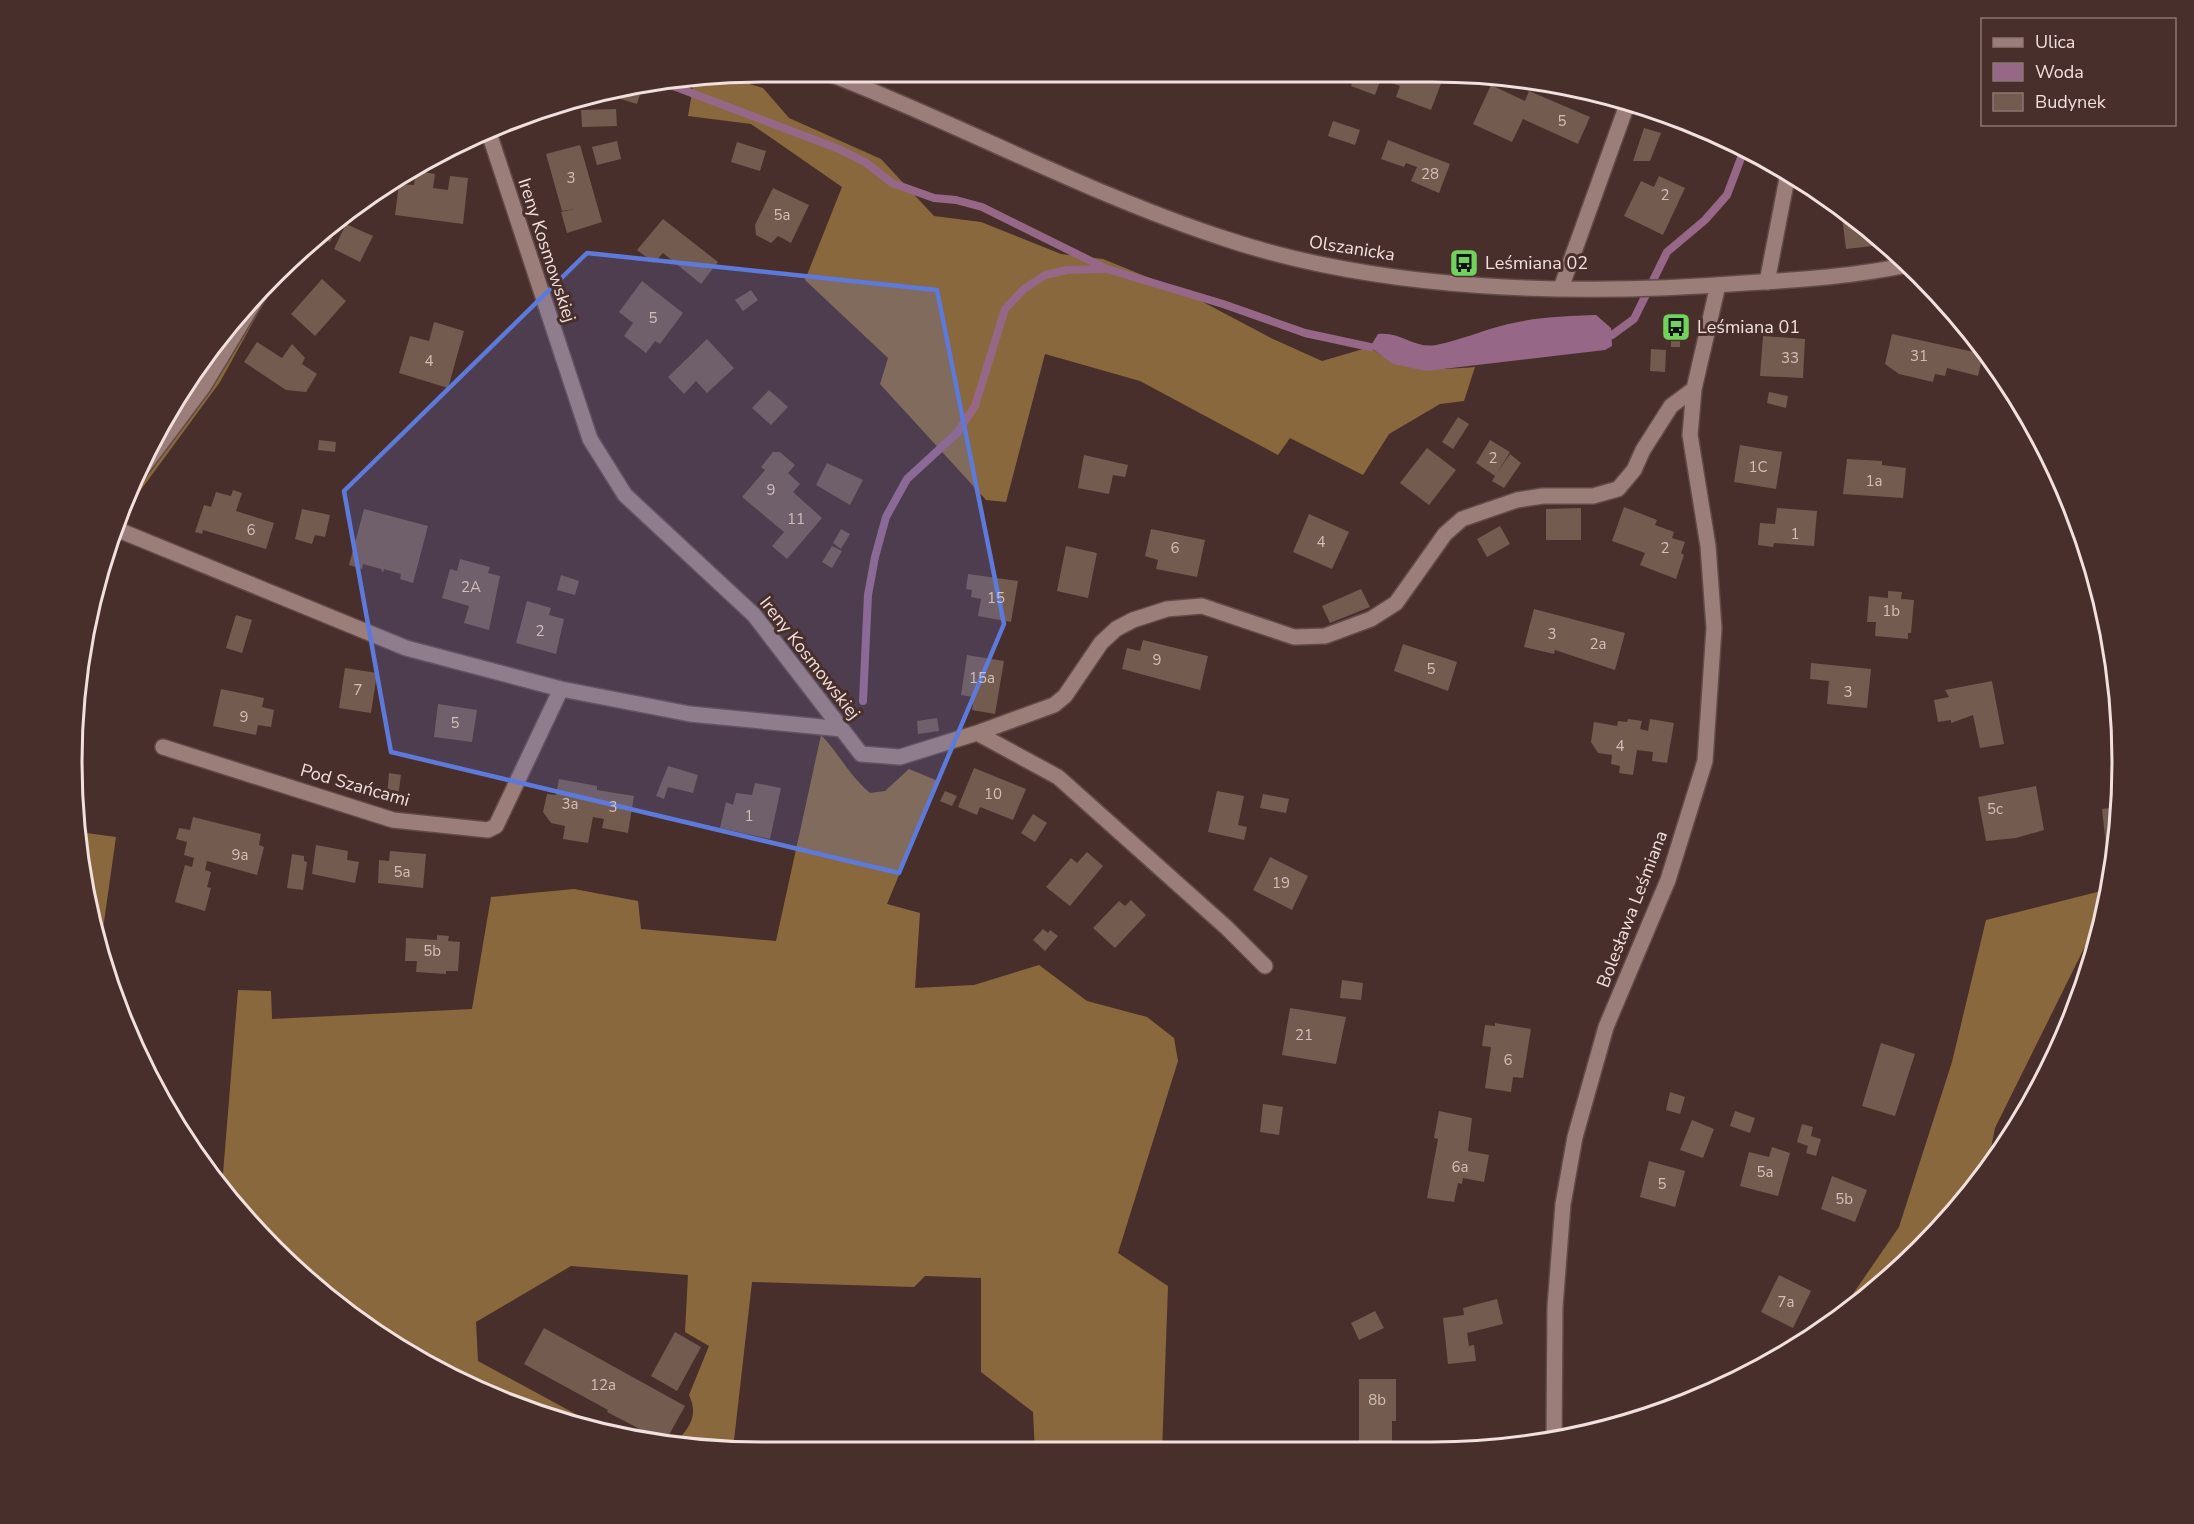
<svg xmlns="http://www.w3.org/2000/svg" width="2194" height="1524" font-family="'Nunito Sans',sans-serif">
  <rect width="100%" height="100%" fill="#492f2c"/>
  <path fill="#8a683d" d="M726,77l37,11 26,30 92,41 53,57 47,6 80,32 42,5 81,33 89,47 49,22 48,-14c31,26 69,23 105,20l-11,34 -24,3 -51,30 -26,41 -73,-37 -12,17 -138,-74 -95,-27 -39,148 -20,-2 -106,-116 8,-26 -83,-78 37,-93 -91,-63 -63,-8 6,-35z
    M278,277l-58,105 -102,139 7,-23 63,-119 55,-72z
    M821,735c20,21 27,39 49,58l15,-2 24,-22 29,12 -51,123 33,9 -5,75 59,-3 65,-20 48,36 60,16 27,21 4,23 -60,192 50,33 -6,166h-127l-2,-40 -52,-40v-94l-56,-2 -11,11 -162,-5 -19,167 -58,-6c14,-15 24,-27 14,-48l20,-49 -24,-14 3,-57 -117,-9 -95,56 2,39 136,74 -116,-36 -97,-51 4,-3 -5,2 -22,-11 -104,-86 -52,-64 16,-196 33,1 1,28 200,-10 19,-112 83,-8 64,12 3,28 135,12z
    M79,832l37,5 -15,106 -16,-47z
    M2109,889l-2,13 -112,226 -8,40 -67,82 -68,60 -17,10 64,-93 53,-165 34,-142z"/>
  <path fill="#966786" d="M1596,315l15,13 1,18 -7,4 -179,21 -33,-7 -23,-17 8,-13c22,-3 37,15 58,11 24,-5 48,-15 72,-21 29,-7 59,-8 88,-9z"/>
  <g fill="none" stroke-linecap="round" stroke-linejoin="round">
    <path stroke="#966786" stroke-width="8" d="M668,84l171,65 26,13 27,21 42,15 22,2 26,7 125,62 116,35 82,29 65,14
      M1612,335l22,-16 33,-67 38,-32 22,-25 17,-45
      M863,701l5,-106 7,-38 11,-40 21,-38 50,-46 18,-27 30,-97 19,-20 21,-14 22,-5 37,-1"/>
  </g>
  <path fill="#745b4f" d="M1356,72h76l13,1 -14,37 -35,-13 4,-11 -19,-7 -6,16 -24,-9z
    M1491,85l34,16 4,-10 61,26 -12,27 -55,-25 -11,23 -39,-18z
    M642,88l-5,16 -36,-11z
    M616,109l1,17 -35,1 -1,-17z
    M1333,121l27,9 -5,15 -27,-9z
    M1644,128l17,5 -11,28h-17z
    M1388,140l62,24 -11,29 -28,-12 6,-14 -11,-4 -2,4 -23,-8z
    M617,141l4,18 -24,6 -5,-18z
    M737,142l29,9 -6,20 -29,-9z
    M580,145l22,77 -35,11 -6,-21 13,-3 -12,2 -16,-57z
    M416,171l19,3 -2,14 15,2 2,-14 18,2 -5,46 -68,-9 4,-31 15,1z
    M1659,176l26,12 -22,47 -39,-19 17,-35 13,6z
    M773,188l36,17 -18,38 -13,-7 -7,7 -15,-8 -1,-10z
    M1842,217h3l37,28 -36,4z
    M663,219l55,43 -17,22 -38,-31 -9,10 -17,-13z
    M339,223l-9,19 -8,-4 4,-4z
    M346,224l27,12 -13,26 -26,-13z
    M322,279l24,22 -31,35 -24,-22z
    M642,281l41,32 -23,31 -5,-3 -9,12 -22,-17 9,-13 -14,-11z
    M751,290l7,10 -15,11 -8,-11z
    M434,322l30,9 -16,57 -49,-15 11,-37 19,5z
    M1892,334l91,20 -5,22 -31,-8 -2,8 -10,-2 -2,8 -34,-8 -14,-10z
    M1763,336l42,3 -2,39 -43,-2z
    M1680,337v10h-9v-9z
    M707,339l27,29 -27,25 -11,-12 -12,13 -16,-17z
    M257,342l25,16 10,-14 13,14 -3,6 15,10 -11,18 -20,-2 -42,-28z
    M1651,349l15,1 -1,22 -15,-1z
    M769,390l19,17 -17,18 -19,-17z
    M1769,392l19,4 -2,12 -19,-5z
    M1458,417l11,7 -16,25 -11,-7z
    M319,440l17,2 -1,10 -17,-2z
    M1490,440l20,12 -13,21 13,-19 11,9 -17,25 -12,-7 3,-5 -19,-13z
    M1740,445l42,7 -6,37 -42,-7z
    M1427,448l29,22 -27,35 -29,-22z
    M773,452h7l15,13 -7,8 12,11 -7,8 29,26 -35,41 -15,-13 12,-14 -42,-35 23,-27 -4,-3z
    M1084,455l44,10 -3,12 -12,-2 -4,19 -31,-6z
    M1847,459l35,2v4l24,3 -3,30 -60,-4z
    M827,463l36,17 -13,25 -34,-20z
    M233,490l9,3 -6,18 38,12 -8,26 -63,-19 -1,4 -7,-2 9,-27 7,2 5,-15 15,4z
    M1624,507l33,13 -2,5 19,7 -2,6 13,4 -4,11 3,2 -8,24 -36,-14 5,-12 -33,-12z
    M1581,508v32h-35v-31z
    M1777,508l40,3 -3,35 -40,-3 -1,4 -15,-2 2,-22 15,1z
    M302,509l28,6 -5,22 -10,-2 -3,9 -17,-5z
    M364,509l64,17 -15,57 -13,-4 1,-5 -17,-5 -1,4 -2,-4 -18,-5 -1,5 -13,-4z
    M1309,514l40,18 -17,37 -39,-17z
    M1500,526l10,18 -23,13 -10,-18z
    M841,529l9,5 -9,15 -8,-6z
    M1151,529l54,11 -8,37 -41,-8 2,-9 -13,-4z
    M832,546l10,5 -10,17 -10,-6z
    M1066,546l31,7 -9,45 -31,-7z
    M460,559l30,8 -2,6 12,3 -11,54 -25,-7 5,-17 -27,-8 8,-29 7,2z
    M968,574l50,7 -7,41 -33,-6 3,-17 -10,-2 1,-7 -6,-1z
    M561,575l18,6 -4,14 -18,-5z
    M1361,589l9,18 -40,16 -8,-17z
    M1888,591l14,1 -1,7 13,1 -3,33h-3v6l-33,-3 1,-14h-9l2,-26 19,2z
    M527,601l24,7 -2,7 15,4 -8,35 -40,-11z
    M1534,609l91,24 -10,37 -60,-20 -1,4 -30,-7z
    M236,615l16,5 -10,33 -16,-5z
    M1143,640l65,16 -8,34 -78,-21 5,-21 13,3z
    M1403,644l54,18 -9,29 -54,-20z
    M967,655l37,6 -9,53 -23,-4 2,-13 -13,-2z
    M1811,663l60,6 -4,39 -40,-4 2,-23 -19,-2z
    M345,668l32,5 -6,40 -32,-5z
    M1992,681l12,63 -24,4 -7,-33 -22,8v-3l-13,2 -4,-22 15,-3 -4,-7z
    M221,689l43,9 -2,9 12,3 -3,17 -13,-2 -2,10 -43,-9z
    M438,704l39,6 -5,32 -38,-5z
    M937,718l2,13 -21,3 -1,-13z
    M1628,719l14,2 -2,8 8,2 2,-12 24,4 -7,40 -15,-2 1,-9 -16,-2 -4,25 -14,-2 1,-7 -9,-2 1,-9 -14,-2 -7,-11 3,-20 23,4 1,-5 9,1z
    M668,766l30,9 -5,18 -25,-6 -4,12 -8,-3z
    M974,768l52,21 -13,31 -33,-13 -3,8 -19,-8z
    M389,773l12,2 -3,22 -11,-1z
    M559,779l38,7v4l37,6 -6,37 -26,-5 2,-9 -11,-2 -5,26 -25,-4 2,-13 -14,-3 -8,-11 4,-18 9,1z
    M755,783l26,5 -11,51 -50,-11 6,-26 7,3 3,-12 16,2z
    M2036,786l8,44 -28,8 -30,3 -8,-44z
    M945,791l12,5 -5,10 -12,-5z
    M1217,791l27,5 -6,29 9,2 -3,13 -36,-8z
    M1263,794l26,5 -3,14 -26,-5z
    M2118,807l-4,37 -8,1 -4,-36z
    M1033,814l14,9 -12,19 -14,-9z
    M193,817l68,17 -2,11 5,2 -7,28 -50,-14 -2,9 6,2 -4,15 4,1 -6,23 -30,-9 10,-37 7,2 2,-9 -10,-3 3,-13 -11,-3 3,-11 11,2z
    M316,845l32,6 -1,9 12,2 -4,21 -43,-9z
    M390,851l36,3 -3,34 -45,-5 1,-23 10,1z
    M1087,852l16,14 -33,40 -24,-19 25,-29 6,5z
    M292,854l12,2v5l3,1 -4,28 -16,-2z
    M1270,857l38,19 -16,34 -39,-20z
    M1131,900l15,15 -31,33 -22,-20 26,-27 6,5z
    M1043,929l5,4 2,-3 8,6 -13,15 -12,-11z
    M437,935l12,1 -1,5 12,1 -2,29h-12v3l-30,-2 1,-11h-12l1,-23 31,2z
    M1342,980l21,3 -2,17 -21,-2z
    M1290,1008l56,9 -10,47 -54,-9z
    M1495,1023l36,6 -8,49 -10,-1 -2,15 -26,-4 6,-41 -9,-1 3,-21 10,1z
    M1881,1043l34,11 -20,62 -33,-10z
    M1670,1092l15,5 -5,17 -14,-4z
    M1263,1104l20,3 -4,28 -19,-3z
    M1439,1111l33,7 -4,33 21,4 -5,27 -21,-4 -1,6 -4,-1 -4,19 -27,-4 11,-59 -4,-1z
    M1735,1111l20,7 -5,15 -20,-7z
    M1692,1120l22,9 -11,29 -23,-8z
    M1802,1124l11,3 -2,9 10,3 -5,17 -10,-3 2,-7 -11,-4z
    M1772,1147l18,6 -12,43 -38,-10 9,-34 20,5z
    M1649,1161l36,10 -10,36 -35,-10z
    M1832,1176l35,14 -12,32 -34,-13z
    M1779,1275l32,16 -18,37 -32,-16z
    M1497,1299l6,25 -36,9 2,13 5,-1 2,16 -28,3 -5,-46 21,-3 -1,-7z
    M1375,1311l9,17 -25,12 -8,-17z
    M544,1328l141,78 -20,36 -58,-30 1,-2 -84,-46z
    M675,1332l26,15 -24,44 -26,-15z
    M1359,1379h37v42h-4v31h-33z"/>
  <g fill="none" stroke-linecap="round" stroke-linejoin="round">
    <g stroke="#614b49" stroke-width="18">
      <path id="minor" d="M488,130l102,309 35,56 129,120 107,139 39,3 77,-24 81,44 169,151 38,38
        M1767,282l21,-109
        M1561,288l67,-186
        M135,478l68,-91 58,-96
        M116,529l290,119 155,41 129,25 152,15
        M977,733l77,-28 11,-9 36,-53 15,-14 17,-9 34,-11 35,-3 92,31 31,-1 46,-17 25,-16 49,-69 17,-15 55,-19 26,-4h50l25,-7 16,-19 9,-20 28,-44 23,-17
        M163,747l230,73 95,10 8,-4 65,-137
        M1554,1440l1,-133 8,-103 12,-67 31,-110 62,-147 37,-119 9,-133 -6,-82 -18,-111 4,-46 24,-104"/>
    </g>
    <g stroke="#614b49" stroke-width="18">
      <path id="tertiary" d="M825,72c135,52 263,122 401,167 159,53 353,57 519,44 55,-3 110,-7 163,-18"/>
    </g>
    <use href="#minor" stroke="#9b7d79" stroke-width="15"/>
    <use href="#tertiary" stroke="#9b7d79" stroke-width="15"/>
  </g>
  <path fill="#5d7ada" fill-opacity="0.2" stroke="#5d7ada" stroke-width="4.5" stroke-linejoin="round" d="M587,253l350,37 67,334 -105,249 -508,-121 -47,-261z"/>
  <defs>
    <g id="bus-square" transform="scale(1.5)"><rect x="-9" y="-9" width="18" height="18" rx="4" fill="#72d25e" stroke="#492f2c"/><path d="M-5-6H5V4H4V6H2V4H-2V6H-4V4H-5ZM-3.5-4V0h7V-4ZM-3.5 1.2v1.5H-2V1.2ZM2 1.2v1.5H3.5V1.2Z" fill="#111"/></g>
  </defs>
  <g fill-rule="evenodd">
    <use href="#bus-square" x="1464" y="263"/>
    <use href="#bus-square" x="1676" y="327"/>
  </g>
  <g text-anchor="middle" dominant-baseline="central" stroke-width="6" stroke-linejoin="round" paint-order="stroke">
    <g font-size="15" fill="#d2bfba">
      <text x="1562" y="121">5</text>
      <text x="1430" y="174">28</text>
      <text x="571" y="178">3</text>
      <text x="1665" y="195">2</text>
      <text x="782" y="215">5a</text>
      <text x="653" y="318">5</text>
      <text x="1919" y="356">31</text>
      <text x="1790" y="358">33</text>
      <text x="429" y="361">4</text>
      <text x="1493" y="458">2</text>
      <text x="1758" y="467">1C</text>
      <text x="1874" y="481">1a</text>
      <text x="771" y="490">9</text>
      <text x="796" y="519">11</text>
      <text x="251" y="530">6</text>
      <text x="1795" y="534">1</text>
      <text x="1321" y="542">4</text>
      <text x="1175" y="548">6</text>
      <text x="1665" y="548">2</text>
      <text x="471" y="587">2A</text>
      <text x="996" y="598">15</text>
      <text x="1891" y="611">1b</text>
      <text x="540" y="631">2</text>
      <text x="1552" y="634">3</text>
      <text x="1598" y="644">2a</text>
      <text x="1157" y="660">9</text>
      <text x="1431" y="669">5</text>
      <text x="982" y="678">15a</text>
      <text x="358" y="690">7</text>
      <text x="1848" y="692">3</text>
      <text x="244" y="717">9</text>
      <text x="455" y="723">5</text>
      <text x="1620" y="746">4</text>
      <text x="993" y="794">10</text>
      <text x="570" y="804">3a</text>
      <text x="613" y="807">3</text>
      <text x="1995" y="809">5c</text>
      <text x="749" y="816">1</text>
      <text x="240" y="855">9a</text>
      <text x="402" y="872">5a</text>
      <text x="1281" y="883">19</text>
      <text x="432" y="951">5b</text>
      <text x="1304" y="1035">21</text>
      <text x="1508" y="1060">6</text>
      <text x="1460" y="1167">6a</text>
      <text x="1765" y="1172">5a</text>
      <text x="1662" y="1184">5</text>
      <text x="1844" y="1199">5b</text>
      <text x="1786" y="1302">7a</text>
      <text x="603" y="1385">12a</text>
      <text x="1377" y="1400">8b</text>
    </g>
    <g font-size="18" fill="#f1e0de" stroke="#492f2c">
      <text transform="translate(1352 248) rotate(9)">Olszanicka</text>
      <text transform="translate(547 250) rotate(72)">Ireny Kosmowskiej</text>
      <text transform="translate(810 658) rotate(52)">Ireny Kosmowskiej</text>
      <text transform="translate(355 785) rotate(16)">Pod Szańcami</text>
      <text transform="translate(1632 909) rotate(-69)">Bolesława Leśmiana</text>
    </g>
    <g font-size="18" fill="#f1e0de" stroke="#492f2c" text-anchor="start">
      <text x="1485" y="263">Leśmiana 02</text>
      <text x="1697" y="327">Leśmiana 01</text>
    </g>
  </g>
  <path d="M0 0H2194V1524H0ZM762 82H1432A680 680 0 0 1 2112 762V762A680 680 0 0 1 1432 1442H762A680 680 0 0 1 82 762V762A680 680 0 0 1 762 82Z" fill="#492f2c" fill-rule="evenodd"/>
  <path fill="none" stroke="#f1e0de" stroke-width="3" d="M762 82H1432A680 680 0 0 1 2112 762V762A680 680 0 0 1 1432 1442H762A680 680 0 0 1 82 762V762A680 680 0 0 1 762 82Z"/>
  <rect x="1981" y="18" width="195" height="108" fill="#492f2c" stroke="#8c7673" stroke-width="1.5"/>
  <rect x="1993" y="38" width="30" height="9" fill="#9b7d79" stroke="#8c7673" stroke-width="1.5"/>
  <text x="2035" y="48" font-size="18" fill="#f1e0de">Ulica</text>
  <rect x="1993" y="63" width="30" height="18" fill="#966786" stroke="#8c7673" stroke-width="1.5"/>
  <text x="2035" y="78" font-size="18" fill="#f1e0de">Woda</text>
  <rect x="1993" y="93" width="30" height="18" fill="#745b4f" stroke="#8c7673" stroke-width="1.5"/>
  <text x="2035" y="108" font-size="18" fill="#f1e0de">Budynek</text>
</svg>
